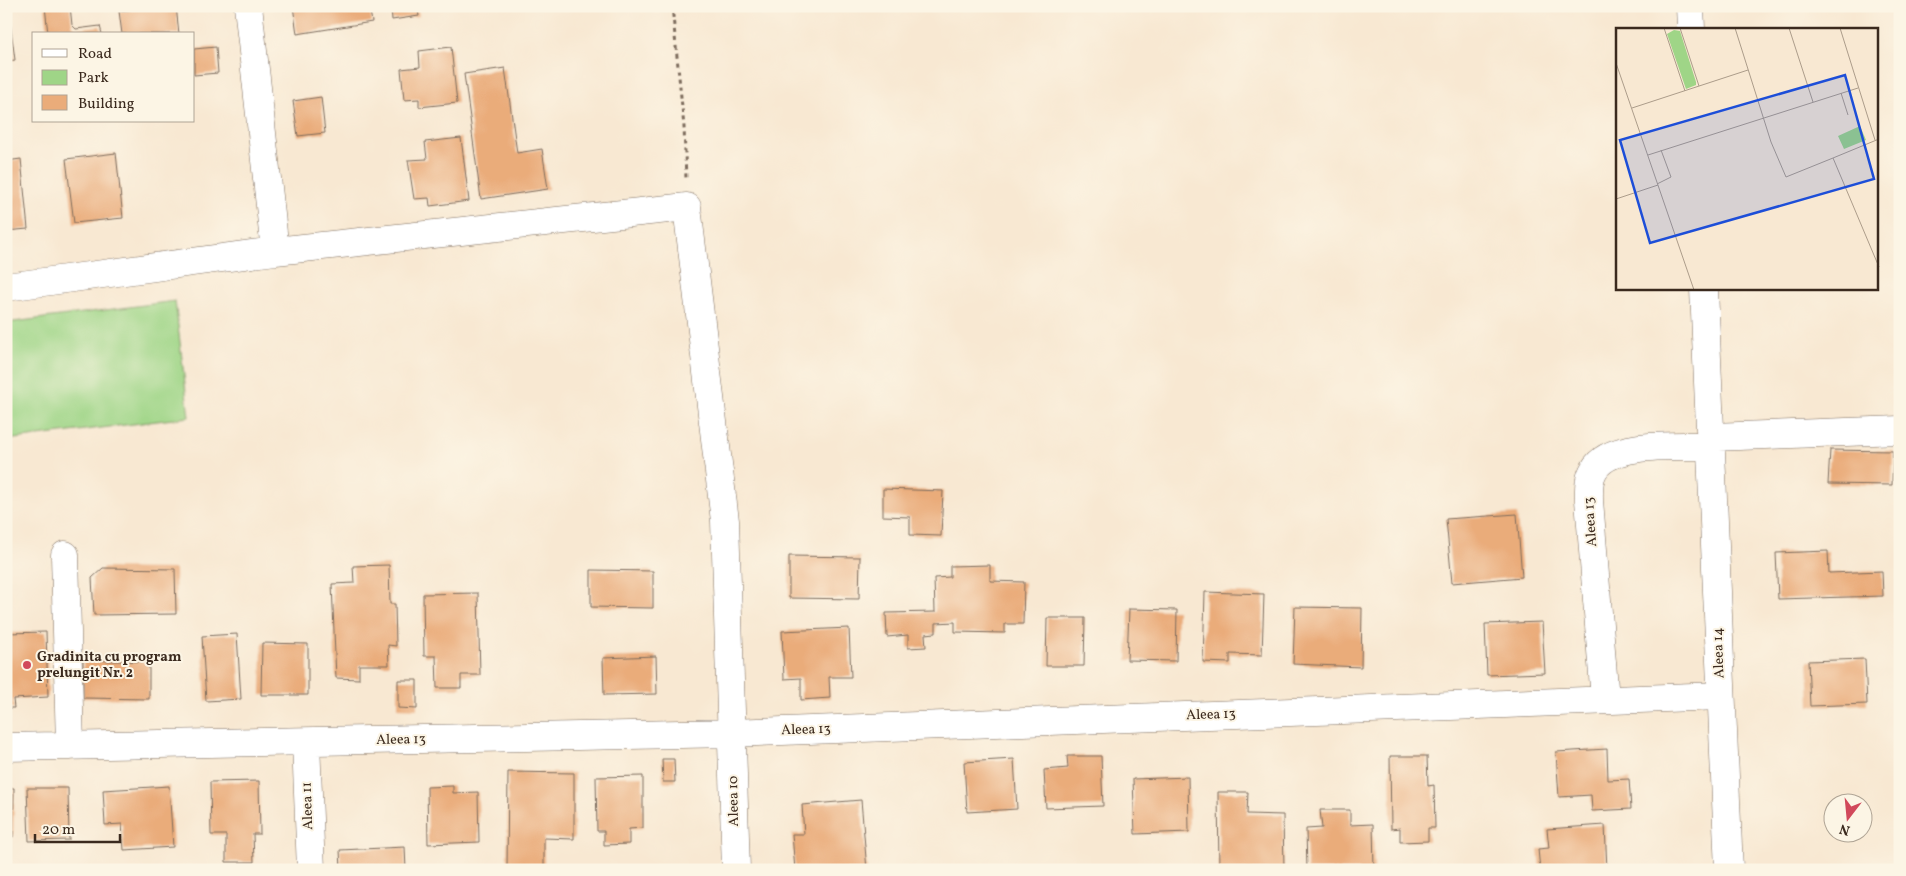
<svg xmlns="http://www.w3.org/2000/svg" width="1906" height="876" font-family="Vollkorn,serif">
  <rect width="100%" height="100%" fill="#fcf5e5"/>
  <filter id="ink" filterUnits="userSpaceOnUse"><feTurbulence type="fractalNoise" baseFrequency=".02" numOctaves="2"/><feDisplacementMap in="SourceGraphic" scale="10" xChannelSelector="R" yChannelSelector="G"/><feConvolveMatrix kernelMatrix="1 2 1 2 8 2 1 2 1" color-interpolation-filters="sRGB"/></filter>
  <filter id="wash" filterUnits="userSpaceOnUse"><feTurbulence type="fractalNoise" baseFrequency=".0096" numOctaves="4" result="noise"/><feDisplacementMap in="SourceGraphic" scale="20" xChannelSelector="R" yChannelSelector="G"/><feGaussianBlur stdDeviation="1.12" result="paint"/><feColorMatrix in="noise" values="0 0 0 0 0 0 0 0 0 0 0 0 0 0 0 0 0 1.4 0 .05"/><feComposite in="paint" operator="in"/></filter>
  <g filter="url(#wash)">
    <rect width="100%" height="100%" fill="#f8e8d2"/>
    <path fill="#9fd587" stroke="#6d8052" d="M175,301l14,116 -183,23v-117z"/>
    <g id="blocks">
      <path fill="#eaac7a" d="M6,6h2l7,54 -9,1z
        M45,6h25l2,19 4,4 24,-3 2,8h-54z
        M163,6h13l3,28h-57l-3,-23z
        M293,6h76l3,16 -75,12z
        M391,6h26l2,10 -27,4z
        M216,47l2,26 -24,2v-26z
        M451,47l6,56 -38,4v-8l-15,1 -3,-31 19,-2 -1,-16z
        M505,68l12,85 25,-4 6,40 -67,10 -17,-125z
        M321,97l4,36 -27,3 -5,-35z
        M461,138l8,63 -39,5 -1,-8 -15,1 -6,-39 19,-1 -2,-17z
        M116,153l7,65 -49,5 -8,-64z
        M21,159l7,70 -22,2v-70z
        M1830,450l63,1 -1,34 -64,-1z
        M883,489l60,2 -2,45 -31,-1v-18l-27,-1z
        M1517,514l5,63 -70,6 -6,-64z
        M1828,551l1,22 53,-2 1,25 -105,3 -2,-46z
        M789,556l71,1 -1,42 -70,-1z
        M389,565l1,39h5l1,42 -8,-1 1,20h-30v14l-23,-1 -4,-94 22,-1 -1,-17z
        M990,565v16l34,1 -1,42h-18v9l-50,-1v-10l-19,1v10l-11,1 1,13 -18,1v-13l-21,2 -1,-24 49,-1 -1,-34 16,-1v-11z
        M103,568l72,1 1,45 -82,1 -2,-37z
        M591,570l62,1v37l-62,-1z
        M1205,592l59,2 -2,61 -32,-1v9l-27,-1z
        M478,593l2,82h-19v13h-24l-1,-32h-12l-1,-62z
        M1295,607l67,1 -1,59 -68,-3z
        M1129,609l48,1 -1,51 -49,-1z
        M1047,618h38l-1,48h-38z
        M1542,622l3,51 -58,2 -2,-51z
        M849,628l2,49h-22l1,21 -29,2v-22l-17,1 -2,-48z
        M46,632l2,65 -35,2 1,9h-8v-75z
        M237,634l4,65 -35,2 -4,-65z
        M262,643l46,1v51h-47z
        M656,656l1,38 -53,1 -1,-37z
        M1865,659l2,45 -57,2 -2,-45z
        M83,660l66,2v37l-66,-1z
        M398,680h19v29l-19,-1z
        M1607,749l1,31 21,-1 2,30 -39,2 -1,-16 -32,2 -3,-45z
        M1067,756h34l2,50 -57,2 -2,-38 24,-2z
        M1390,756h37l1,30 6,-1 1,43h-7v13l-28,1v-14l-9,1z
        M662,759h12l1,23h-12z
        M1014,759l3,50 -50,3 -3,-50z
        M508,772l66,1v66l-30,-1v32h-37z
        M643,776v52l-14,1v15l-25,1v-14h-7l-1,-54z
        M1188,777l1,55 -54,2 -2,-55z
        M259,781l1,53h-7l1,28h-28v-27h-15l-1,-53z
        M169,786l4,61 -49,3 -2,-26 -17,1 -2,-35z
        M453,786v7l25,-1 1,50 -51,2 -1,-57z
        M6,788h8l-1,49h-7z
        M27,788h41l1,52 -40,1z
        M1218,792h30l-1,22 36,1 1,55h-65z
        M861,800l6,70h-72l-3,-36h12l-2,-29z
        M1320,810h30v15l23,-1 1,46h-67l-1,-41 16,-1z
        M1605,825l2,45h-67l-2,-21 11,-1 -2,-19z
        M405,847l1,23h-65l-1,-20z"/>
    </g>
  </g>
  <g filter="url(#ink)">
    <use href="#blocks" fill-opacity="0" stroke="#7d6c5d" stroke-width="1"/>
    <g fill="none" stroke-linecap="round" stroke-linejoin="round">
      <g stroke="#7d6c5d" stroke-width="29">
        <path id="minor" d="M248,6l27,245 412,-44 38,314 11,349
          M1690,6l1,23
          M6,287l269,-36
          M1704,289l25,581
          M1712,437l188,-7
          M65,555l5,191
          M1605,700l-16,-200c0,-10 -1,-21 5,-30 16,-30 88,-23 118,-24
          M306,742l5,128
          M6,747l726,-14 988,-37"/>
      </g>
      <path stroke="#7d6c5d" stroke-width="3" stroke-dasharray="4 4" stroke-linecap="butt" d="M672,6l12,121 2,52"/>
      <use href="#minor" stroke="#fff" stroke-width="28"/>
    </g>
  </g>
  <circle fill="#d1495b" stroke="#fcf5e5" stroke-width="2" cx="27" cy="665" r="5"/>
  <g text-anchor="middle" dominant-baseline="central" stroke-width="4" stroke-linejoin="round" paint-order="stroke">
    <g font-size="14" fill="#3b2a1e" stroke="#fcf5e5">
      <text transform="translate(1591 522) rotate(-94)">Aleea 13</text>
      <text transform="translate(1719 653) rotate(-92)">Aleea 14</text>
      <text transform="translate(1211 715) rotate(-2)">Aleea 13</text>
      <text transform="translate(806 730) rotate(-2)">Aleea 13</text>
      <text transform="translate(401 740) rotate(-1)">Aleea 13</text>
      <text transform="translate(734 801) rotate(-91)">Aleea 10</text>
      <text transform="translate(308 806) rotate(-92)">Aleea 11</text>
    </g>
    <g font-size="14" font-weight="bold" fill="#3b2a1e" stroke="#fcf5e5" text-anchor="start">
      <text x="37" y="657">Gradinita cu program<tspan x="37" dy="16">prelungit Nr. 2</tspan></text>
    </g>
  </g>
  <g transform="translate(1616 28)">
    <rect width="262" height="262" fill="#f8e8d2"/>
    <path d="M58,2l6,1 16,51v3l-10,4 -19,-55zM244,98l6,14 -22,9 -6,-13z" fill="#9fd587"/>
    <path fill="none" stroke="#ac9c8a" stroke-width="1" d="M48,0l21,63M64,0l19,58M119,0l36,114 15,35 47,-19 46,109M173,0l24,74M224,0l35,112M0,35l78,227M225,65l7,22M16,80l116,-38M32,127l210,-67M217,130l46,-19M41,156l14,-7 -10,-27M0,171l42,-14"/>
    <path fill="#1d4ed8" fill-opacity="0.15" stroke="#1d4ed8" stroke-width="2.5" d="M229,47l29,104 -224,64 -30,-103z"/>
    <rect width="262" height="262" fill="none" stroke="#3b2a1e" stroke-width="2.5"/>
  </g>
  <rect width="1906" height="876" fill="none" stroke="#fcf5e5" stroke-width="25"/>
  <rect x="32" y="32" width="162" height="90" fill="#fcf5e5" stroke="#afa495"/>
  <rect x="42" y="49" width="25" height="8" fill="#ffffff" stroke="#afa495"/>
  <text x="78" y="58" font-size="15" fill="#3b2a1e">Road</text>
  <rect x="42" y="70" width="25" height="15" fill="#9fd587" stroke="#afa495"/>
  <text x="78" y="82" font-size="15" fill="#3b2a1e">Park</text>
  <rect x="42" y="95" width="25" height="15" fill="#eaac7a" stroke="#afa495"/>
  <text x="78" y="108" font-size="15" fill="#3b2a1e">Building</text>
  <g transform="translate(1848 818) rotate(196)"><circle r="24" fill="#fcf5e5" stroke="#afa495"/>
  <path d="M0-4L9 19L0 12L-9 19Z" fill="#d1495b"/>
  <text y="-8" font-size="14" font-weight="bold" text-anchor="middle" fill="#3b2a1e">N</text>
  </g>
  <path d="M35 834v8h85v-8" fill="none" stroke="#3b2a1e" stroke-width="2.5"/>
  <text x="42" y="834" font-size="15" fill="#3b2a1e" stroke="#fcf5e5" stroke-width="4" paint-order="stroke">20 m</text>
</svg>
